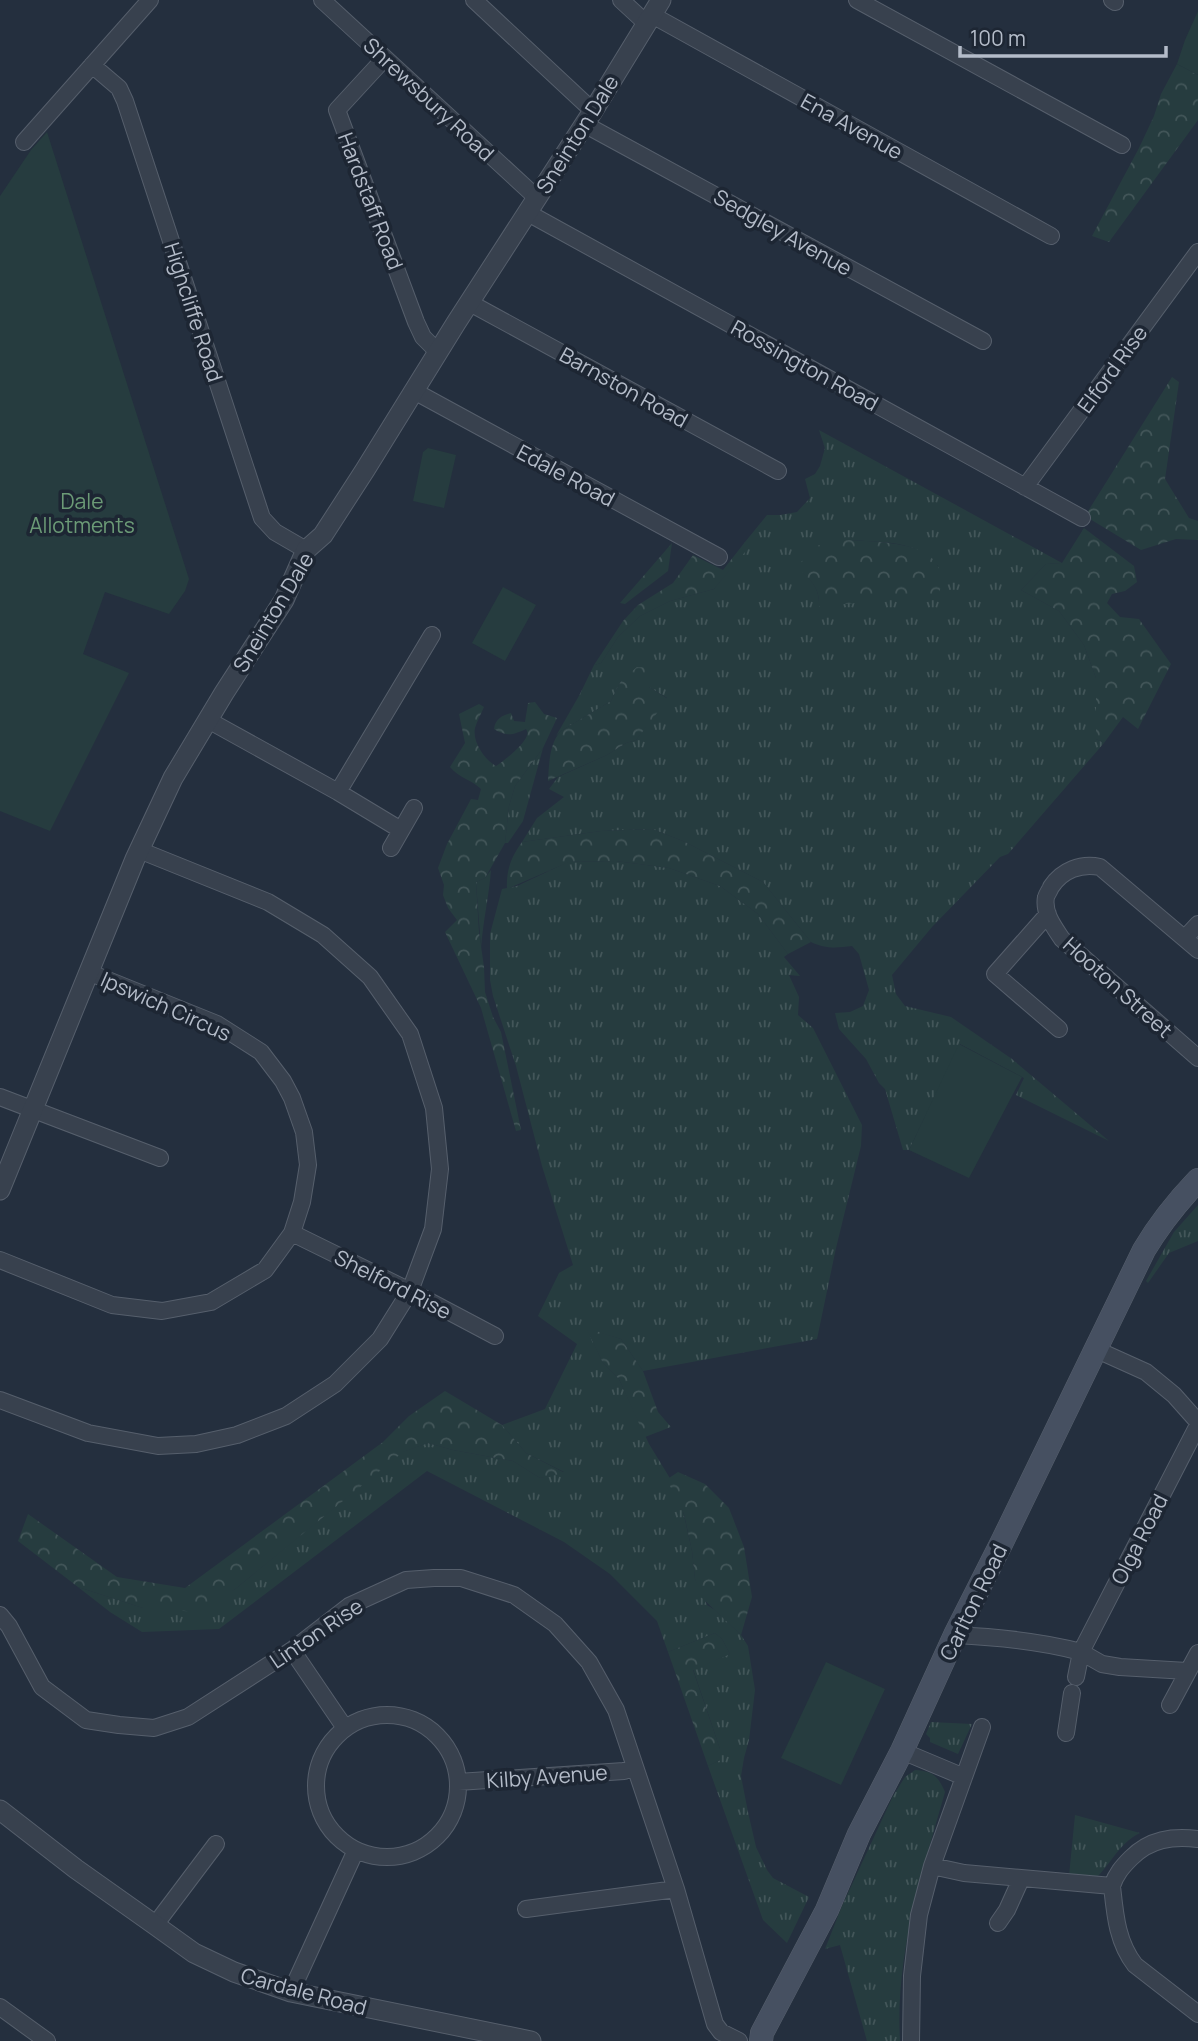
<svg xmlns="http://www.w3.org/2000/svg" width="1198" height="2041" font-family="Manrope,sans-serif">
  <defs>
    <pattern id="grass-tufts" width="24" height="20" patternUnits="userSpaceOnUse" patternTransform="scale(1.75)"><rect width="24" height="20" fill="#263c3f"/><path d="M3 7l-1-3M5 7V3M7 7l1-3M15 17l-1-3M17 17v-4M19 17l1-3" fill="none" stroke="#435659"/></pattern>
    <pattern id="forest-crowns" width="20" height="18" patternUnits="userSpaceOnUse" patternTransform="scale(1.75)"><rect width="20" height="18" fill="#263c3f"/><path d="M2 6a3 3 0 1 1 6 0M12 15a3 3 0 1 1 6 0" fill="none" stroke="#435659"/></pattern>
  </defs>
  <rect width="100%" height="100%" fill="#242f3e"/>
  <path fill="url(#grass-tufts)" fill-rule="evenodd" d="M819,430l243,133 -16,1 -25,26 38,21 25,34 12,33v61l8,4 -96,111 -8,3 -68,70 -40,48 4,19 9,12 46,11 61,42 97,82 -93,-46 8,-17 -64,-34 -51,106h-6l-18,-61 -6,-6 -13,-24 -27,-30 -4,-16 15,-1 13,-6 6,-16 -10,-36 -7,-8c-15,2 -27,3 -41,-4l-48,-60 -80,-41 -31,-12 -51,2 -79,11 15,-24 27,-21 -15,-8 9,-12 49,-22 19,-12 10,-3 31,-42 -18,-11 -28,-6 -10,20 -50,30 -5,5 24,-42 14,-29 7,-2 17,-26 22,-21 30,-15 44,-12 30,-37 1,-10 22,-27h13l17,-3 13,-14 -5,-19 10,-5 5,-8 5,-18zM850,540c32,3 66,-1 88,26l-119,40c1,-18 -8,-26 -20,-37z
    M543,748l-20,73 -15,22h-3l4,-37 6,-20z
    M616,861l53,7 51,18 38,28 30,40 -4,3 16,19 -11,-1 10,22 -1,18 15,13 49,97 -1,21 -25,102 -19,91 -174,32 -22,-32 -34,-10 16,34 16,16 30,65 30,49 13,58 3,28 12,26 8,5 26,25 7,11 7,44 -6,50 -5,18 -3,18 7,36 8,35 11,23 6,8 36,19 -22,46 -24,-23 -55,-154 12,-6v-11l-27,-80 37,-15 -8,-15 -7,-6 -47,19 -11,-31 -47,-47 -46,-32 -137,-71 -208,158 -77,3 -32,-20 -32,-25 65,21 91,-18 168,-138 26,-9 25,7 60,11 27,17 24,-6 -38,-19 -24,-28 43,-16 32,-65 -39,-28 21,-43 14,-8 -31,-99 -26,-100 -23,-70 -3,-16v-46l12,-45 15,-3 51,-24z
    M491,870c-2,26 -8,51 -10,78l-5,-66 9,-4z
    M1198,1205v36l-29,12 -21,30 -2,-2 28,-49z
    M931,1722l41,2 -14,30 -28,-12v-4l-4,-4z
    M915,1770c18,1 23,6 30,22 -23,81 -50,163 -45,249h-33l-27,-96 -15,4 17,-43 51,-110 12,-19z
    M1075,1815l65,18c-19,9 -27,27 -41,42l-3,2 -27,-1z"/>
  <path fill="url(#forest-crowns)" d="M1177,64l21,11v45l-89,122 -17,-6 47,-88 15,-32 7,-22z
    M1172,377l7,5 -14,97 24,39 9,3v19l-22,-1 -35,11 -56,-34z
    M1084,528l50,38 3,16 -12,9 -13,3 -5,9 13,14 19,2 32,45 -33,65 -15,-12 -19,26 -8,-4v-61l-12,-33 -25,-34 -38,-21 25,-26 16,-1z
    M850,540c35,3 104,0 89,54l-120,13c1,-19 -7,-26 -21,-38 11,-26 26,-27 52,-29z
    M745,542v10l-31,37 -44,12 -30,15 -22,21 -17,26 -7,2 29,-44 15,-16 35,-22 20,-28 30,15z
    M672,543l-4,28 -43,33 -5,-1z
    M637,667l18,1 -6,19 19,12 -32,41 -10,3 -19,12 -59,26c1,-15 1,-38 13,-50l50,-30 10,-20z
    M535,702l9,12 13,4 -14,30 -28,38 -6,20 -4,37 -20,35 -9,4 3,50 5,35 1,25 8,25 8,15 20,98 -5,1 -35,-123 -36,-76 12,-12 -9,-12 -5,-13 1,-10 -6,-17 9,-24 24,-45 7,1 3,-11c-9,-9 -22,-11 -31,-22l15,-24 -6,-29 20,-10 5,3c-3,7 -7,14 -9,21 -3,14 10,32 21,38 7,-4 30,-23 31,-31 1,-2 0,-4 -1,-6 -13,6 -19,8 -32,0 1,-10 9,-14 17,-16l3,8 11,1 3,-19z
    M652,829l31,12 80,41 48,60 -23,12 -30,-40 -38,-28 -51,-18 -53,-7 -47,1 -62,27c-1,-18 4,-32 15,-47l79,-11z
    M586,1328l35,11 22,32 15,41 13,15 -26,10 -26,-58 -16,-16z
    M445,1391l57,34 24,28 39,20 -25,5 -27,-17 -60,-11 -25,-7 -25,9 -169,138 -37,22 -54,-4 -65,-21 -60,-46 10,-27 89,63 68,11 198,-146 26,-26z
    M678,1472l27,12 24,24 15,39 8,50 -11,38 -40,-38 -6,-18 -3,-28 -8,-37 -6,-15 -12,-19z
    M715,1633l7,6 8,15 -37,16 27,79v11l-12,6 -40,-114z"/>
  <path fill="#263c3f" d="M1198,11v64l-21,-11 8,-24z
    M47,132l142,447 -4,12 -16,23 -64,-22 -22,62 46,19 -79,158 -50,-20v-615l31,-46z
    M428,448l28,7 -12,53 -31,-7 10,-49z
    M503,587l33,18 -31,56 -33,-18z
    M959,1044l63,33 -53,101 -60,-28z
    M826,1662l59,27 -44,96 -60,-27z"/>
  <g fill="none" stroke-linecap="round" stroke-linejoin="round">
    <g stroke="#565f6c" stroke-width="18">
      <path id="minor" d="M322,0l215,198
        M474,0l119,111
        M621,0l26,24
        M857,0l265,145
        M1112,0l3,2
        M652,15l399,221
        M384,59l-47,51 79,212 7,15 15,15
        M92,65l27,23 6,13 137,417 13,14 31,18
        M584,124l399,217
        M24,142l126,-142
        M528,213l554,305
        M470,303l308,168
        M414,391l305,166
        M1025,487l173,-235
        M208,720l130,72 63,38
        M338,792l94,-157
        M391,848l23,-40
        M1048,914l-53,60 64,55
        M1185,938l13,-14
        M1198,950l-98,-83c-19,-4 -38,3 -49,20 0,1 -5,9 -5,10 -3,16 8,30 16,42l136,119
        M0,1097l160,61
        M292,1233l118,58 85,45
        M0,1260l112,45 50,6 49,-9 54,-32 27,-37 10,-31 6,-37 -4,-33 -12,-34 -9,-17 -22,-29 -44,-28 -129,-52
        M1095,1349l51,23 28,23 24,27
        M0,1400l88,33 70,13 38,-2 41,-9 49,-19 49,-32 45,-45 30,-48 23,-62 7,-60 -6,-61 -24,-74 -40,-57 -47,-42 -55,-33 -129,-52
        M0,1615l9,11 33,61 44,33 33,5 35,3 34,-11 104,-67 57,-44 57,-26 28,-2h27l53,17 41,29 34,38 27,48 60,179 39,135 6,8 18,9
        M955,1635c41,2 86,6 126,17l117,-227
        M292,1650l53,78
        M1076,1677l5,-25 21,12 18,3 67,4
        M1170,1705l28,-52
        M316 1786a71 71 0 1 1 142 0a71 71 0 1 1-142 0Z
        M1066,1733l6,-40
        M902,1751l62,26 -32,89 -13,49 -7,61 -1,65
        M964,1777l18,-50
        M458,1782l166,-11 11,-4
        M932,1866l32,7 148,13
        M1112,1886c3,28 5,56 23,79l63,49
        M1112,1886c4,-12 10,-19 19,-28 19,-19 41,-22 67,-19
        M526,1909l150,-20
        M998,1923l9,-13 14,-31
        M155,1925l61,-81
        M291,1992l65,-142
        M0,2007l47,34"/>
    </g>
    <g stroke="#565f6c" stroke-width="21">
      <path id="tertiary" d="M0,1190l135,-331 38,-81 51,-85 60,-93 22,-50 17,-15 42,-65 91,-147 137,-212 68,-111
        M0,1810l76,59 79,56 39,28 40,19 57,20 240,49"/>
    </g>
    <g stroke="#565f6c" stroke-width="24">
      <path id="secondary" d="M761,2041l1,-8 65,-123 32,-76 43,-83 53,-116 47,-93 142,-292c16,-27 33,-48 54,-70"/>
    </g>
    <use href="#minor" stroke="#38414e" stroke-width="16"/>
    <use href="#tertiary" stroke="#38414e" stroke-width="19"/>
    <use href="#secondary" stroke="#465061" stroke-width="23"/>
  </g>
  <g text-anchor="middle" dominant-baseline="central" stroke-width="7" stroke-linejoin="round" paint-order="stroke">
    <g font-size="21" fill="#b4bcc9" stroke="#1d2633">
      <text transform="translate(429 99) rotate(43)">Shrewsbury Road</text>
      <text transform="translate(852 126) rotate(29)">Ena Avenue</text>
      <text transform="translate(577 134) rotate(-58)">Sneinton Dale</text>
      <text transform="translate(371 201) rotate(69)">Hardstaff Road</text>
      <text transform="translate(783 232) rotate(29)">Sedgley Avenue</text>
      <text transform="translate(194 312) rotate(72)">Highcliffe Road</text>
      <text transform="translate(805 365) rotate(29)">Rossington Road</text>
      <text transform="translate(1112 369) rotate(-54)">Elford Rise</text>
      <text transform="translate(624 387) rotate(29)">Barnston Road</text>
      <text transform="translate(566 475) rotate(28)">Edale Road</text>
      <text transform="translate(273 612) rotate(-59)">Sneinton Dale</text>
      <text transform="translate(1118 987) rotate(42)">Hooton Street</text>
      <text transform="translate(166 1006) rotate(24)">Ipswich Circus</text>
      <text transform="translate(393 1284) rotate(27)">Shelford Rise</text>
      <text transform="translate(1139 1539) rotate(-63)">Olga Road</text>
      <text transform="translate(973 1602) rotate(-64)">Carlton Road</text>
      <text transform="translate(316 1633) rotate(-34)">Linton Rise</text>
      <text transform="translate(547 1776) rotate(-4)">Kilby Avenue</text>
      <text transform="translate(304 1991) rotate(15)">Cardale Road</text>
    </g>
    <g font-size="21" fill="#6b9a76" stroke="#1d2633">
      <text x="82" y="501">Dale<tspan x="82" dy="24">Allotments</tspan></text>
    </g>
  </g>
  <path d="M960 46v10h206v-10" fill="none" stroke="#b4bcc9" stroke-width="3.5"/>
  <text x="970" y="46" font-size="21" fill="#b4bcc9" stroke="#1d2633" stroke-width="5" paint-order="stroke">100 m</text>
</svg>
